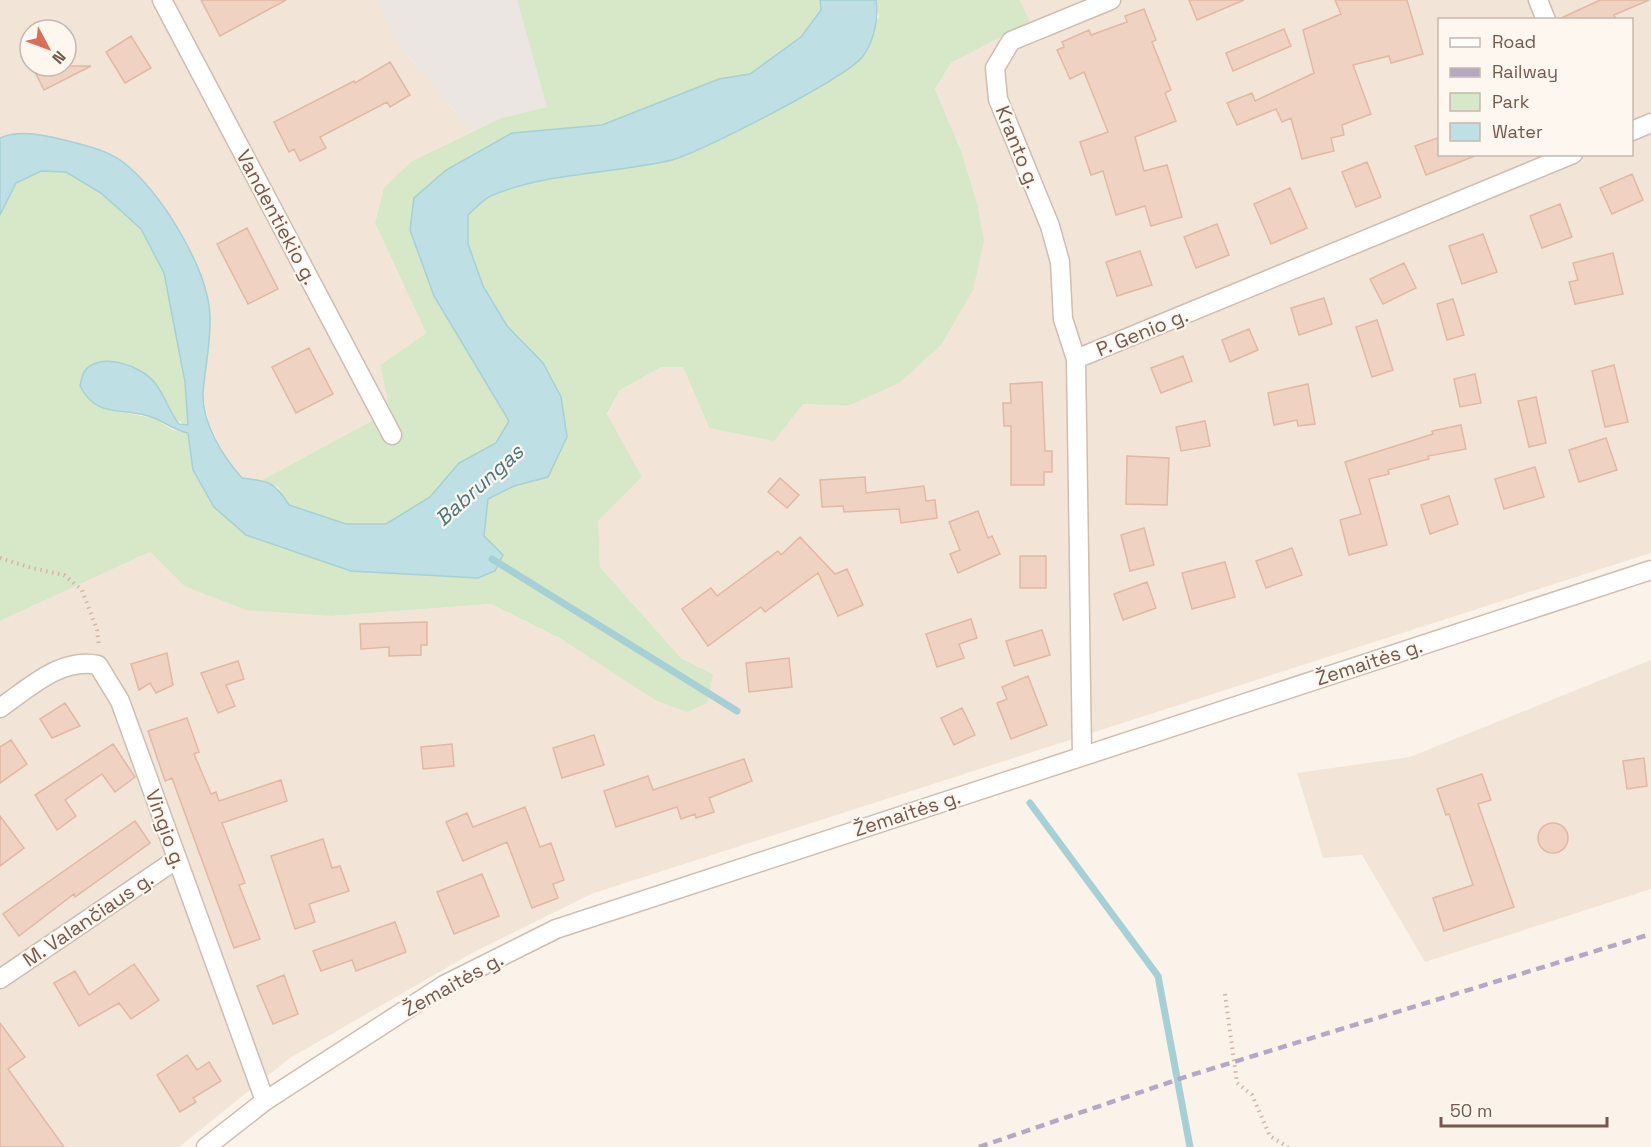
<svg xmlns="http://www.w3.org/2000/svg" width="1651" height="1147" font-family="'Space Grotesk',sans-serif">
  <rect width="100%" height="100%" fill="#fbf3e9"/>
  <path fill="#f2e5d7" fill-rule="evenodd" d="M0,0h380l12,36 80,96 -60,29 -28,26 -9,36 51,110 -46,32 10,46 -128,69 -20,-2 -15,-17 -18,-38 -6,-27 7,-82 -204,-179 -6,3zM30,30h36v36h-36z
    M1020,0h631v553l-1060,341 -117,58 -184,106 -111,89h-179v-526l150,-69 34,34 148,30 159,-12 72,36 150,34 -32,-16 -81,-91 -3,-46 45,-44 -35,-62 13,-25 42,-23h21l26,61 94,-24 45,2 129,-203 -15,-50 -27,-64 16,-26 79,-41zM1440,20h192v134h-192z
    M1651,660v229l-226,73 -63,-107 -39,3 -26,-85 113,-16z"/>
  <path fill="#ece6e2" d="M380,0h137l31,107 -47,11 -29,14 -80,-96z"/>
  <path fill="#d6e8c8" d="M517,0h303l1,10 -20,27 -51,37 -31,5 -117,46 -90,8 -66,37 40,209 23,42 -13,22 -37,20 -29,34 -44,27h-40l-57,-19 -11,-18 -16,-7 128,-69 -10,-46 46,-32 -51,-110 9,-36 28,-26 89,-43 46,-11z
    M876,0h144l10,22 -79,41 -16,26 27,64 15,50 7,38 -11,49 -32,55 -42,38 -51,23 -45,-2 -29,37 -65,-13 -26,-61h-21l-42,23 -13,24 35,63 -44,44 2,46 81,91 32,16 -6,29 -20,9 -32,-12 -92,-60 -72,-36 -159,12 -86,-6 -62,-24 -34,-34 -150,69v-406l16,-32 25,-12 25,1 35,21 40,36 23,44 21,109 3,43c-19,-3 -25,-29 -34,-44l-50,28 49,9 20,12 15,3 5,37 158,101 127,7 10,-80 26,-12 34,-9 13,-80 -18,-34 -36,-37 -24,-40 -15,-42v-29l23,-20 45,-13 137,-23 37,-15 128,-67 41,-60z"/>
  <path fill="#bee0e4" stroke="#a5d0d5" stroke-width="1.5" d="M820,0h56c3,18 -2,41 -13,56 -15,21 -162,96 -191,104 -59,14 -123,12 -179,35 -9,3 -17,13 -25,20v29l15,42 24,40 36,37 18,34 6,40 -19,40 -34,9 -26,13 -4,37 19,19 -8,16 -17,7 -127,-7 -105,-36 -32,-28 -21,-37 -5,-37c-14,-3 -22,-10 -34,-15 -30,-12 -57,2 -74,-32 1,-4 2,-10 4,-14 15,-22 58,-6 71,11 10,13 14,28 24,41l9,1 -3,-43 -21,-109 -23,-44 -40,-36 -35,-21 -25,-1 -25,12 -16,32v-77c22,-10 54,-1 76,5 19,5 38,10 53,24 35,31 79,102 81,149 1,26 -5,51 -7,77 -1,30 20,64 39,85 27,3 33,4 47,27l57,19h40l44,-27 29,-34 37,-20 13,-22 -75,-125 -24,-66 4,-32 32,-28 66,-37 90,-8 117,-46 31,-5 51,-37 20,-27z"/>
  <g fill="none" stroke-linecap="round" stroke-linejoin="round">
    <path stroke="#a5d0d5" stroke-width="7" d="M492,559l245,152
      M1030,803l128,173 32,171"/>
  </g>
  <path fill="#efd2c2" stroke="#e1b8a3" stroke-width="1.5" d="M201,0h85l-66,36z
    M1189,0h55l-47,20z
    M1335,0h72l16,54 -32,9 -2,-7 -36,9 18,49 -29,11 2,10 -13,3 3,13 -32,8 -11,-41 -9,4 -6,-13 -39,16 -10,-22 25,-10 3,8 59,-28 -11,-43 38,-16z
    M1600,0h49l-35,15 2,5h-59z
    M1144,9l12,31 -4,2 19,48 -6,3 11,28 -41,16 9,34 23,-6 15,52 -31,9 -6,-20 -29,9 -13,-44 -12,4 -11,-33 28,-10 -24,-60 -14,7 -13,-29 7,-3 -2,-5 27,-12 2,5 36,-13 -2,-6z
    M1284,29l7,17 -58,25 -7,-18z
    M131,36l20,32 -26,15 -19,-31z
    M390,62l20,33 -20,12 -3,-5 -67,35 6,11 -26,13 -6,-12 -5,3 -15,-30 80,-41 1,2z
    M32,66h59l-47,24z
    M1440,137v17l35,2 -49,19 -11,-29z
    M1367,162l14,35 -25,10 -14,-35z
    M1632,174l11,26 -31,14 -12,-26z
    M1290,188l17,40 -36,16 -17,-40z
    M1560,204l12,33 -30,11 -12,-32z
    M1217,224l12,31 -33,13 -12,-31z
    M247,228l31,61 -30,15 -31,-60z
    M1483,234l14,38 -35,12 -13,-38z
    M1140,251l12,34 -35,11 -11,-34z
    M1613,253l10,41 -48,10 -6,-22 9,-2 -5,-17z
    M1404,263l12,25 -33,16 -13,-25z
    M1324,298l8,26 -33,11 -8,-27z
    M1453,299l11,36 -17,5 -10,-36z
    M1377,320l16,50 -21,7 -16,-50z
    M1249,329l9,21 -28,12 -8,-22z
    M309,348l24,46 -37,19 -24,-46z
    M1183,356l9,25 -31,12 -10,-25z
    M1614,365l14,57 -23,5 -13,-56z
    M1475,374l6,29 -21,4 -6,-28z
    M1042,382l3,69h7v21h-8v13h-33v-59h-7l-1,-23h8l-1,-19z
    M1308,384l7,40 -17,2 -1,-6 -23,5 -6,-32z
    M1536,397l10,46 -17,4 -11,-46z
    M1205,421l5,25 -29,5 -5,-24z
    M1461,425l5,24 -38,7 1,3 -41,11 1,4 -20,5 18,66 -38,10 -9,-35 21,-6 -16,-52 88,-28 -1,-3z
    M1606,438l11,32 -38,12 -10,-32z
    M1127,456l42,2 -2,47 -41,-1z
    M1535,467l9,30 -40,12 -9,-30z
    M865,477l1,16 58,-7 2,15 9,-1 2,18 -36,5 -2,-14 -55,3 -1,-6 -21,1 -2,-27z
    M780,478l19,17 -12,13 -19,-16z
    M1449,496l9,28 -28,10 -9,-29z
    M978,511l10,27 4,-2 8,18 -42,19 -8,-19 10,-4 -11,-28z
    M1144,528l10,37 -24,6 -9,-36z
    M800,537l35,37 12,-5 16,36 -25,11 -20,-43 -53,39 -4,-5 -53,39 -26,-37 29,-21 6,8 61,-45 3,4z
    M1292,548l10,27 -36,13 -10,-27z
    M1020,556h26v32h-26z
    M1225,562l10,35 -43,12 -10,-36z
    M1147,582l9,26 -33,12 -9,-26z
    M971,619l6,19 -18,6 5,14 -27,9 -11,-33z
    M427,622v23h-6v10l-32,1v-9l-28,2 -1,-25z
    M1042,630l8,25 -36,11 -8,-25z
    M167,653l6,32 -17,8 -6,-10 -11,7 -8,-26z
    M789,658l3,29 -43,5 -3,-29z
    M238,661l6,18 -18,6 9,21 -17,7 -17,-40z
    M1028,676l19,49 -36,14 -14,-36 10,-4 -5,-12z
    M65,703l15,23 -28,12 -12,-19z
    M962,708l13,27 -21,10 -13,-27z
    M187,718l12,34 -5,2 17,40 5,-2 3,9 62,-21 6,21 -65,22 23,60 -6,2 21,54 -26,9 -62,-170 -7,3 -17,-50z
    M594,735l10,30 -42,13 -9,-30z
    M11,740l16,24 -27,19v-36z
    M113,744l22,33 -20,15 -13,-18 -37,26 11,16 -19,14 -22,-35z
    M452,744l2,22 -31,3 -2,-22z
    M1644,758l3,28 -20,3 -4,-28z
    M744,759l8,22 -43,17 5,14 -18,6 -1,-4 -14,5 -4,-12 -61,20 -12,-36 44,-15 5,14z
    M1482,774l9,26 -13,4 36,103 -70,24 -11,-33 40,-13 -24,-71 -3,1 -9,-26z
    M525,807l15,40 11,-4 13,37 -11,4 5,14 -26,10 -25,-66 -44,19 -17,-39 21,-9 6,14z
    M0,816l24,32 -24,18z
    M135,821l15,22 -75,54 -1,-3 -55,42 -16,-22z
    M1538 838a15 15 0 1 1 30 0a15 15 0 1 1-30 0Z
    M323,839l9,29 8,-2 9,25 -40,13 6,18 -20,7 -24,-73z
    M482,874l17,42 -45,18 -17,-42z
    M395,922l11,30 -50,19 -4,-11 -31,11 -8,-20z
    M134,964l25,36 -28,19 -12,-16 -40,23 -25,-43 21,-12 14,24z
    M284,975l14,39 -25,10 -16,-38z
    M0,1023l25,34 -17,12 56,78h-64z
    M187,1055l10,15 12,-8 12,19 -28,17 3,4 -16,10 -23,-37z"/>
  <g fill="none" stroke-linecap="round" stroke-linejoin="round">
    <g stroke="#cfbdb2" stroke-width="21">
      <path id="street" d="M162,0l230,435
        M1538,0l8,20
        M1632,131l19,-8
        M1076,359l-13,-40 -3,-57 -10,-36 -52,-127 -3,-31 16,-27 100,-41
        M0,708c29,-20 61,-51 98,-43l22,36 145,400
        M1082,755l-6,-396 497,-205
        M0,979l177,-120
        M206,1147l59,-46 179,-116 112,-56 1095,-359"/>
    </g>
    <path stroke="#d4b5a5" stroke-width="4" stroke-dasharray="1.5 4.5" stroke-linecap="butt" d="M0,558l32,10 32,7 18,15 15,40 2,16
      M1225,994l12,89 15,12 18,41 18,11"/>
    <use href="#street" stroke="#fff" stroke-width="18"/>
    <path stroke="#b6a7c5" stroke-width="4.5" stroke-dasharray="9 6" stroke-linecap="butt" d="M979,1147l209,-71 463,-142"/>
  </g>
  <g text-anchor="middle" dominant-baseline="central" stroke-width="4.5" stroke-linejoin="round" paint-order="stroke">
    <g font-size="20" fill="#74594e" stroke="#fef7ef">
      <text transform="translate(1018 147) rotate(68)">Kranto g.</text>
      <text transform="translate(277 217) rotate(62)">Vandentiekio g.</text>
      <text transform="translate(1142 332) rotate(-22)">P. Genio g.</text>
      <text transform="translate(1369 662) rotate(-18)">Žemaitės g.</text>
      <text transform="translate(907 813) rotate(-18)">Žemaitės g.</text>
      <text transform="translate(166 829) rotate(70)">Vingio g.</text>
      <text transform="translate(88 919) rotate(-34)">M. Valančiaus g.</text>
      <text transform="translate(453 984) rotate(-29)">Žemaitės g.</text>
    </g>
    <g font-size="21" font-style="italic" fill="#45787f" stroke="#fef7ef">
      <text transform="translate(479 485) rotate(-42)">Babrungas</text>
    </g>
  </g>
  <rect x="1438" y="18" width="195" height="138" fill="#fef7ef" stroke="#c7b8af" stroke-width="1.5"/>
  <rect x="1450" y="38" width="30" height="9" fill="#ffffff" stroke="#c7b8af" stroke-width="1.5"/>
  <text x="1492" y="48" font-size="18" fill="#74594e">Road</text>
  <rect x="1450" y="68" width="30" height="9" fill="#b6a7c5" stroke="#c7b8af" stroke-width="1.5"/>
  <text x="1492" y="78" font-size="18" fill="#74594e">Railway</text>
  <rect x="1450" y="93" width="30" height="18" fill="#d6e8c8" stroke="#c7b8af" stroke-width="1.5"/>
  <text x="1492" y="108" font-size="18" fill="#74594e">Park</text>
  <rect x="1450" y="123" width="30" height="18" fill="#bee0e4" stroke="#c7b8af" stroke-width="1.5"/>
  <text x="1492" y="138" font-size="18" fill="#74594e">Water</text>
  <g transform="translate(48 48) rotate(131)"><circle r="28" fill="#fef7ef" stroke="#c7b8af" stroke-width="1.5"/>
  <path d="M0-4.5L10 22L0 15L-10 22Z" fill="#dd6d56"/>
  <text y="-9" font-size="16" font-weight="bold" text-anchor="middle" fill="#74594e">N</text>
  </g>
  <path d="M1441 1117v9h166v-9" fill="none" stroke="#74594e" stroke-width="3"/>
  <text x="1450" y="1117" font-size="18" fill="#74594e" stroke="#fef7ef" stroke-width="4.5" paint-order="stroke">50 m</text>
</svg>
